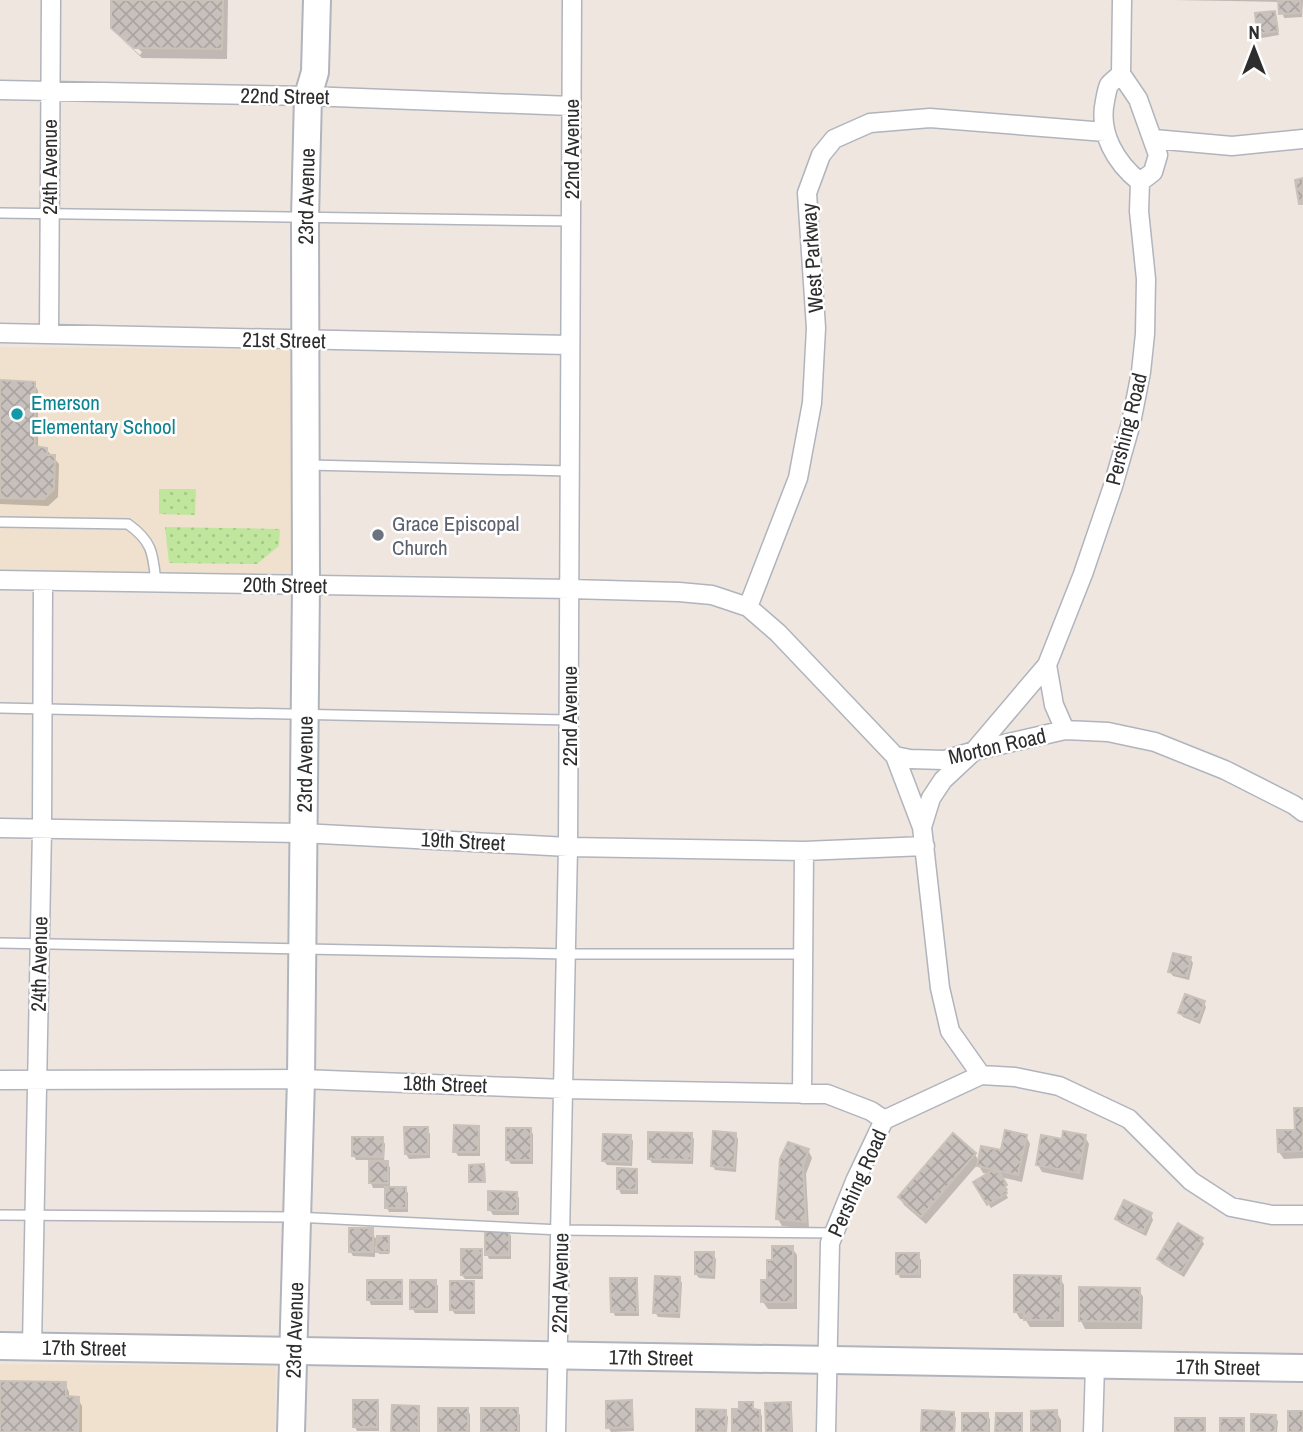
<svg xmlns="http://www.w3.org/2000/svg" width="1303" height="1432" font-family="'Archivo Narrow',sans-serif">
  <defs>
    <pattern id="park-dots" width="8" height="8" patternUnits="userSpaceOnUse" patternTransform="scale(1.75)"><rect width="8" height="8" fill="#bfe69c"/><path d="M2 2h.1M6 6h.1" fill="none" stroke="#a4c687" stroke-width="1.8" stroke-linecap="round"/></pattern>
    <pattern id="building-cross-hatch" width="8" height="8" patternUnits="userSpaceOnUse" patternTransform="scale(1.75)"><rect width="8" height="8" fill="#c7c0bc"/><path d="M0 0l8 8M0 8l8-8" fill="none" stroke="#aba5a2"/></pattern>
  </defs>
  <rect width="100%" height="100%" fill="#efe6e0"/>
  <path fill="#f0e1cf" d="M0,347l292,3v226h-292z
    M0,1364l276,2 -1,66h-275z"/>
  <path fill="url(#park-dots)" d="M159,489h37l-1,26 -36,-1z
    M165,527l115,2 -1,17 -22,18 -88,-1z"/>
  <path fill="#0003" d="M113,0h115l-1,59 -85,-1 -25,-23 23,20 2,-3 -26,-22v3l-4,-6z
    M1174,0h129l-1,17 -18,1 -4,-16z
    M1274,13l5,22 -17,3 -3,-5z
    M0,382l34,1 4,8v57l8,1 13,15 -1,33 -10,9 -48,-2z
    M1190,958l3,5 -4,17 -16,-4 -3,-4z
    M1204,1003l2,4 -6,17 -17,-7 -3,-4z
    M1303,1110v48l-19,1 -5,-7 17,-21z
    M478,1127l2,5v24h-22l-3,-5z
    M427,1129l3,5v24l-21,1 -3,-5z
    M530,1130l3,4v30h-22l-3,-4z
    M735,1134l3,5 -2,33 -21,-2 -2,-4z
    M691,1135l3,4 -1,25 -41,-1 -3,-5z
    M953,1136l22,18 4,8 23,-10 24,-16 4,8 -8,38 -22,-5 8,13 -3,2 3,6 -17,10 -16,-25 14,-9 -6,-1 -5,-9 -52,60 -22,-19 -4,-7z
    M630,1137l3,4 -1,25 -25,-1 -3,-4z
    M1085,1137l4,7 -6,36 -41,-8 -4,-7 25,-24z
    M382,1139l3,5 -1,19 6,4v21h15l3,5v19h-19l-2,-4v-20h-14l-2,-5v-23h-15l-2,-4z
    M808,1150l4,8 -6,16 3,55 -27,-3 -4,-7z
    M636,1170l2,5v19h-17l-2,-5z
    M516,1193l3,5v17h-26l-3,-5z
    M1151,1215l2,5 -7,16 -26,-13 -3,-4z
    M372,1230l3,8h13l1,16h-10l-4,-8v11l-22,-1 -3,-5z
    M508,1231l3,5v23h-22l-2,-5z
    M1201,1239l3,5 -20,33 -23,-14 -2,-4z
    M792,1248l5,7v54h-29l-5,-7 11,-41z
    M481,1251l2,4v24h-18l-3,-4z
    M713,1254l3,5 -1,20 -16,-1 -3,-4z
    M918,1255l3,5v18h-21l-2,-5z
    M679,1278l3,5 -2,35 -22,-1 -3,-5z
    M1060,1278l4,7v42h-34l-5,-8h-5l-4,-7z
    M636,1280l2,5 1,31h-24l-2,-5z
    M435,1281l3,5v27h-23l-3,-5z
    M369,1282h32l2,4v19h-32l-2,-5z
    M473,1283l2,5v26h-20l-3,-4z
    M1081,1289l58,1 4,7 -1,32h-57l-4,-8z
    M0,1383l65,1 4,8v6l9,1 4,7v26h-82z
    M377,1402l2,4v25h-22l-2,-4z
    M631,1402l2,5 1,24 -23,1 -3,-5z
    M752,1404l2,7h5l3,5v16h-29l8,-21z
    M790,1404l2,5 1,23h-25z
    M418,1407l2,5v20h-27z
    M467,1410l3,4v18h-30z
    M517,1410l3,5v17h-37z
    M725,1412l3,5 -1,15h-30z
    M1056,1412l5,8v12h-28z
    M953,1413l3,5 -1,14h-33z
    M987,1414l3,5v13h-26z
    M1275,1417l3,4 -1,11h-25z"/>
  <path fill="url(#building-cross-hatch)" stroke="#cac2b9" stroke-width="2" d="M111,0h112l-1,49 -88,-1 -23,-20z
    M1278,0h22l1,13 -22,1z
    M1275,11l3,20 -21,3 -2,-21z
    M1303,178v26h-4l-4,-24z
    M0,380l35,2v64l12,2v7h8l-1,34 -10,10 -44,-1z
    M1173,953l18,4 -4,19 -19,-4z
    M1185,994l20,7 -7,19 -20,-7z
    M1294,1108h9v43l-25,1 -1,-22h18z
    M454,1125l25,1 -1,26h-25z
    M404,1127h24v27h-23z
    M506,1128h25v32h-25z
    M1005,1130l22,5 -9,40 -41,-9 4,-20 20,4z
    M713,1131l23,2 -2,35 -23,-2z
    M1063,1131l23,4 -7,38 -43,-8 5,-30 21,4z
    M648,1132l44,1 -1,27 -43,-1z
    M953,1133l23,20 -55,64 -23,-20z
    M603,1134l28,1 -1,27 -28,-1z
    M352,1137h31v20l-31,-1z
    M788,1142l21,7 -6,16 3,57 -30,-3 4,-60z
    M369,1161h19v22h-19z
    M484,1164l1,18h-16v-17z
    M617,1168l20,1 -1,21 -19,-1z
    M993,1170l2,3 4,-2 8,14 -3,2 3,6 -20,12 -14,-23z
    M385,1187h21v21h-21z
    M488,1191l29,1v19l-29,-1z
    M1124,1200l28,13 -9,19 -28,-13z
    M1178,1223l25,15 -22,35 -24,-14z
    M349,1228h24v24h-24z
    M485,1230h24v25h-24z
    M377,1236h12v16h-13z
    M772,1246h21v56h-32v-22h6v-20h5z
    M461,1249h21v26h-21z
    M695,1252h19l-1,23 -18,-1z
    M896,1253h23v21h-23z
    M1014,1275l47,1 -1,44h-36v-8h-10z
    M655,1276l25,1 -1,36h-26z
    M610,1278h27v34h-26z
    M367,1280h35v20h-35z
    M410,1280h26v29h-26z
    M450,1281h24v29h-24z
    M1079,1287l61,1 -1,34 -60,-1z
    M0,1381l66,1v14l13,1 -1,35h-78z
    M353,1400h25l-1,27h-24z
    M632,1400v27l-26,1v-27z
    M739,1402h14v7l7,1v22h-28v-23h7z
    M791,1402v30h-25l-1,-29z
    M392,1405l27,1 -1,26h-27z
    M438,1408h30v24h-30z
    M481,1408h37v24h-37z
    M696,1409l30,1v22h-30z
    M922,1410l32,2v20h-33z
    M1057,1410l1,22h-27v-21z
    M1288,1411h15v21h-15z
    M962,1413h26v19h-26z
    M996,1413h26v19h-27z
    M1251,1414l25,1 -1,17h-24z
    M1175,1418h30v14h-30z
    M1220,1418h24v14h-24z"/>
  <g fill="none" stroke-linecap="round" stroke-linejoin="round">
    <g stroke="#b0b4bd" stroke-width="12">
      <path id="service" d="M0,213l570,8
        M308,465l261,6
        M0,522l128,2c25,18 25,30 28,59
        M0,708l568,12
        M0,943l566,11h236
        M0,1215l295,2 266,13 273,3"/>
    </g>
    <g stroke="#b0b4bd" stroke-width="21">
      <path id="minor" d="M1121,74c-3,3 -9,7 -12,11 -2,4 -3,11 -4,16 -7,32 11,62 35,81
        M0,90l308,6 263,10
        M1154,139l78,7 71,-7
        M0,333l569,12
        M49,334l2,-334
        M0,580l570,9 109,3 33,3 36,12 30,26 117,123 15,3 34,1 30,-9 91,-21 43,2 47,10 70,28 69,35 9,7
        M748,607l50,-129 14,-75 4,-75 -9,-135 14,-38 13,-16 36,-16 60,-5 175,14
        M1047,665l7,40 11,25
        M922,827l9,-29 12,-18 31,-29 73,-86 36,-91 30,-88 18,-63 10,-51 4,-38 1,-55 -7,-68 1,-29 13,-10 5,-17 -20,-56 -17,-25 1,-74
        M0,828l302,5 266,14 236,4 121,-5
        M981,1075l34,2 44,9 70,33 62,62 40,26 41,8h31
        M0,1080l301,-1 263,10 263,5 44,17 13,9
        M802,1094l2,-243
        M32,1346l10,-517 1,-248
        M556,1432l12,-585 4,-847
        M826,1432l4,-189 26,-64 28,-59 97,-45 -31,-44 -10,-43 -18,-161 -27,-71
        M1093,1432l2,-67"/>
    </g>
    <g stroke="#b0b4bd" stroke-width="30">
      <g id="secondary">
        <path id="s1" d="M0,1346l1303,22"/>
        <path id="s2" d="M291,1432l10,-353 5,-494 -1,-367 3,-122 7,-24 2,-72"/>
      </g>
    </g>
    <use href="#service" stroke="#fff" stroke-width="9"/>
    <use href="#minor" stroke="#fff" stroke-width="18"/>
    <use href="#secondary" stroke="#fff" stroke-width="26"/>
  </g>
  <circle fill="#0f9aa8" stroke="#fff" stroke-width="2.5" cx="17" cy="414" r="7"/>
  <circle fill="#6b7280" stroke="#fff" stroke-width="2.5" cx="378" cy="535" r="7"/>
  <g text-anchor="middle" dominant-baseline="central" stroke-width="5" stroke-linejoin="round" paint-order="stroke">
    <g font-size="21" fill="#2d2d2d" stroke="#fff">
      <text transform="translate(285 96) rotate(1)">22nd Street</text>
      <text transform="translate(571 149) rotate(-90)">22nd Avenue</text>
      <text transform="translate(49 167) rotate(-90)">24th Avenue</text>
      <text stroke="none"><textPath href="#s2" startOffset="1236">23rd Avenue</textPath></text>
      <text transform="translate(812 258) rotate(-94)">West Parkway</text>
      <text transform="translate(284 340) rotate(1)">21st Street</text>
      <text transform="translate(1126 429) rotate(-76)">Pershing Road</text>
      <text transform="translate(285 585) rotate(1)">20th Street</text>
      <text transform="translate(569 716) rotate(-90)">22nd Avenue</text>
      <text transform="translate(997 746) rotate(-13)">Morton Road</text>
      <text stroke="none"><textPath href="#s2" startOffset="668">23rd Avenue</textPath></text>
      <text transform="translate(463 841) rotate(3)">19th Street</text>
      <text transform="translate(39 964) rotate(-89)">24th Avenue</text>
      <text transform="translate(445 1084) rotate(2)">18th Street</text>
      <text transform="translate(857 1183) rotate(-66)">Pershing Road</text>
      <text transform="translate(560 1283) rotate(-89)">22nd Avenue</text>
      <text stroke="none"><textPath href="#s2" startOffset="102">23rd Avenue</textPath></text>
      <text stroke="none"><textPath href="#s1" startOffset="84">17th Street</textPath></text>
      <text stroke="none"><textPath href="#s1" startOffset="651">17th Street</textPath></text>
      <text stroke="none"><textPath href="#s1" startOffset="1218">17th Street</textPath></text>
    </g>
    <g font-size="21" fill="#0d838f" stroke="#fff" text-anchor="start">
      <text x="31" y="402">Emerson<tspan x="31" dy="24">Elementary School</tspan></text>
    </g>
    <g font-size="21" fill="#5b616d" stroke="#fff" text-anchor="start">
      <text x="392" y="523">Grace Episcopal<tspan x="392" dy="24">Church</tspan></text>
    </g>
  </g>
  <g transform="translate(1254 49)" stroke="#ffffff" stroke-width="5" paint-order="stroke">
  <path d="M0-5L12 26L0 18L-12 26Z" fill="#2d2d2d"/>
  <text y="-10" font-size="19" font-weight="bold" text-anchor="middle" fill="#2d2d2d">N</text>
  </g>
</svg>
